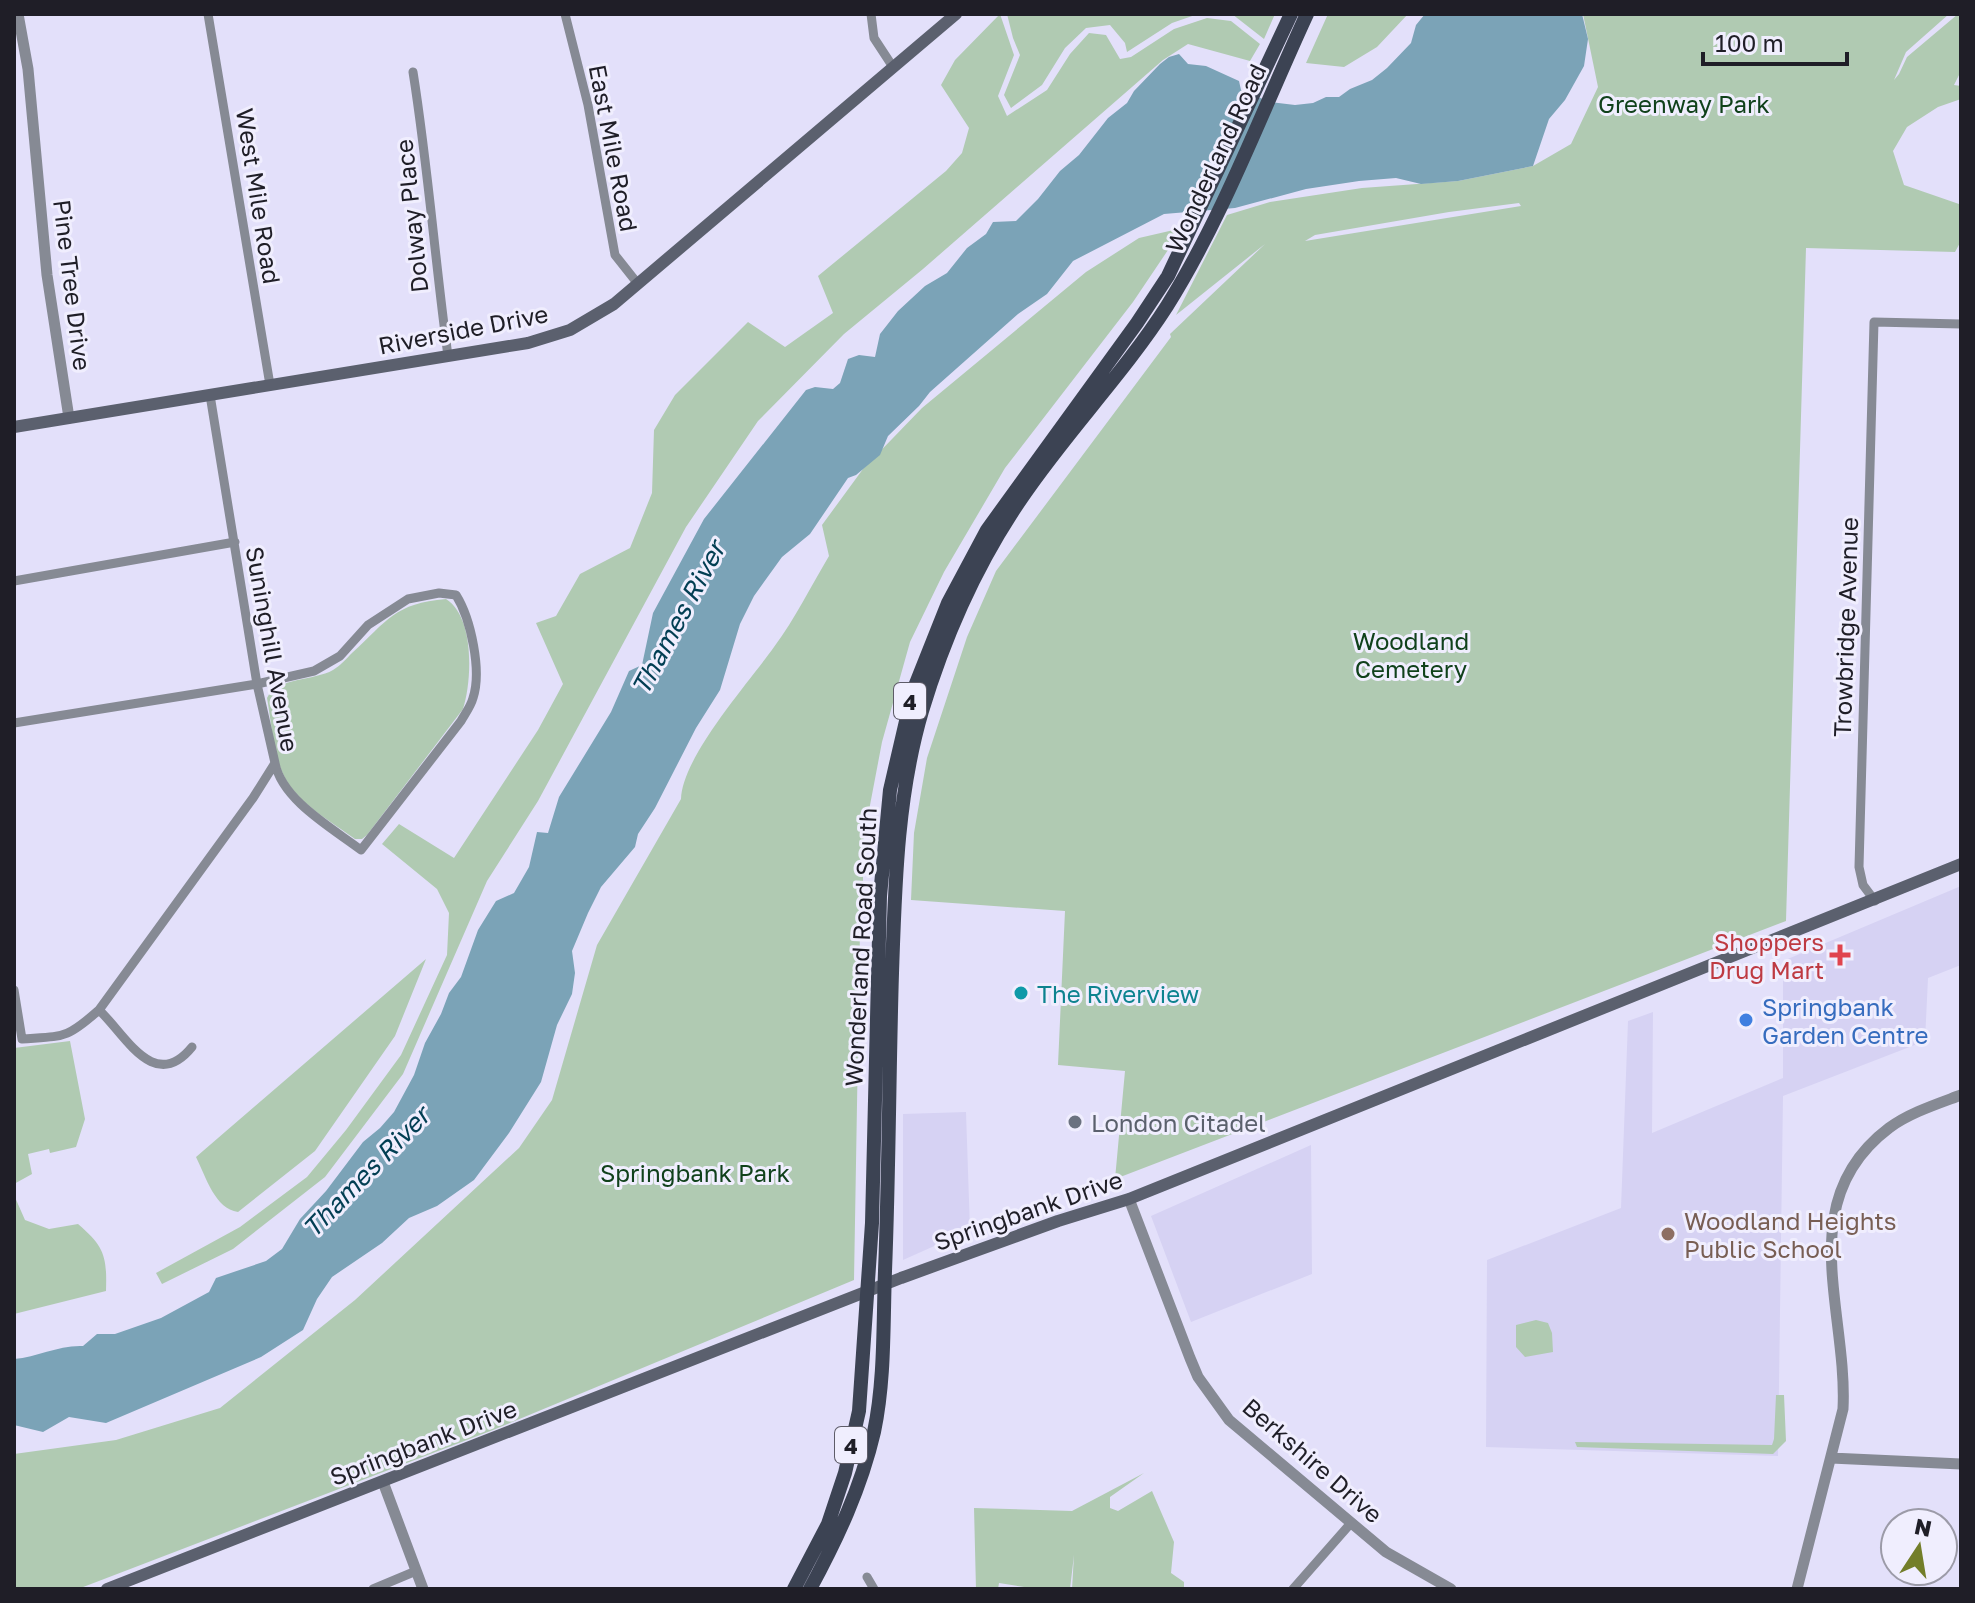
<svg xmlns="http://www.w3.org/2000/svg" width="1975" height="1603" font-family="'Golos Text',sans-serif">
  <rect width="100%" height="100%" fill="#e3e0fa"/>
  <path fill="#d6d2f3" d="M1961,886v79l-33,13 -3,63 -142,55 -5,360 -292,-9 1,-187 134,-52 7,-187 25,-9 -1,121 131,-55v-117z
    M966,1112l4,118 -67,30v-146z
    M1311,1145l1,129 -121,48 -40,-106z"/>
  <path fill="#b0cab2" fill-rule="evenodd" d="M1000,14l14,41 -16,41 9,20 40,-26 23,-36 19,-21 17,2 14,24 11,-2 43,-28 33,-11 24,3 29,23 -10,17 -62,-17 -25,16 -240,209 -79,65 -86,87 -72,106 -148,274 -51,80 -84,193 -78,103 -92,72 -71,35 -6,-11 84,-46 67,-50 39,-47 55,-75 46,-100 2,-42 -12,-24 -55,-45 17,-20 55,34 84,-128 25,-46 -27,-61 20,-7 24,-42 50,-26 22,-55 2,-63 21,-35 73,-73 37,25 48,-34 -15,-37 128,-105 16,-18 7,-25 -28,-43 14,-25z
    M1007,14h191l-26,9 -45,29 -2,-9 -15,-18 -24,3 -21,20 -23,37 -31,23 -7,-13 16,-40 -7,-17z
    M1227,14h48l-11,25 -32,-25z
    M1328,14h80l-31,33 -33,20 -38,-4z
    M1583,14h366l-43,38 -12,28 5,-6 8,-17 51,-43h3v57l-7,14 7,1v13l-23,8 -31,20 -14,24 11,34 55,19 2,37 -6,11 -149,-4 -20,673 -671,258 10,-108 -67,-6 7,-154 -154,-11 3,-67 13,-75 40,-121 29,-66 175,-234 -1,-3 95,-90 -89,71 51,-100 43,-13 92,-14 96,-7 75,-15 38,-22 27,-57zM1519,203l2,3 -216,35 10,-6 134,-23z
    M1178,229l-10,21 -35,52 -128,166 -61,104 -34,70 -28,100 -19,100v44l-5,33 2,11 -6,350 -361,150 -415,159h-64v-135l102,-14 104,-32 135,-108 164,-152 33,-48 45,-155 84,-146c1,-42 68,-117 93,-152 21,-28 37,-61 55,-91l-7,-31 41,-56 59,-61 164,-136 53,-34z
    M446,599c29,18 26,82 17,110l-96,126 -5,4h-7c-22,-16 -52,-33 -67,-56 -15,-23 -16,-58 -21,-85 10,-21 47,-17 66,-28 7,-4 13,-11 19,-17 35,-32 43,-50 94,-54z
    M426,959l-31,77 -80,115 -77,61c-23,-3 -32,-35 -42,-55z
    M70,1041l15,78 -9,28 -26,6 -1,-4 -21,5 4,20 -18,10v-136z
    M14,1195l11,25 24,9 29,-5c27,23 29,33 28,67l-92,23z
    M1536,1320l12,3 4,10 1,19 -28,5 -9,-10v-22z
    M1776,1395h8l2,46 -13,13 -196,-7 -2,-5 197,3 2,-6z
    M1144,1473l-34,24v11l8,3 34,-20 22,51 -3,31 13,9v7h-112l2,-34 -4,34h-33l-38,-6 -1,6h-22l-2,-81 98,3z"/>
  <path fill="#7ba3b7" d="M1425,14h157l6,25 -4,27 -19,34 -16,19 -16,47 -75,15 -37,3 -25,-6 -37,3 -53,8 -71,19 -71,6 -91,47 -26,33 -29,20 -88,78 -11,14 -31,30 -8,19 -24,20 -8,3 -38,56 -28,23 -28,39 -14,28 -20,66 -24,38 -41,80 -17,26 -3,13 -34,40 -13,26 -16,38 3,22 -3,21 -15,31 -16,57 -32,51 -35,47 -37,26 -28,12 -27,25 -50,34 -15,22 -14,31 -42,27 -155,66 -37,-6 -26,15 -29,-7v-66c24,-2 44,-14 69,-13l14,-12h18l46,-16 48,-26 7,-14 50,-17 16,-12 18,-30 26,-28 37,-49 17,-14 14,-16 20,-37 11,-32 16,-29 8,-21 12,-16 17,-47 18,-29 18,-8 15,-26 8,-35 11,1 11,-36 52,-85 18,-41 13,-6 11,-52 51,-94 102,-129 9,-3 18,2 7,-6 8,-24 11,-4 16,2 5,-23 18,-23 27,-25 22,-13 20,-25 19,-14 7,-12 23,-1 22,-22 22,-28 19,-16 29,-37 19,-15 7,-12 26,-27 9,-7 10,-3 9,10 18,2 33,15 2,9 29,12 25,3 18,-2 13,-6h13l11,-8 22,-9 15,-12 24,-25 5,-18z"/>
  <g fill="none" stroke-linecap="round" stroke-linejoin="round">
    <path stroke="#868a94" stroke-width="9" d="M208,14l62,371
      M565,14l23,91 27,150 23,29
      M871,14l3,24 19,29
      M413,72c15,94 22,189 35,284
      M14,581l221,-39
      M14,723l243,-39 57,-13 26,-15 28,-31 40,-26 31,-6 17,2c15,24 26,76 17,103 -2,8 -8,16 -12,23l-100,129c-29,-22 -79,-50 -86,-87
      M1875,901l-12,-16 -4,-18 15,-545 87,2
      M14,990l8,49c43,-3 44,0 77,-29l154,-212 22,-35 -18,-79 -47,-289
      M99,1010c26,24 55,84 93,37
      M867,1577l7,12
      M373,1589l43,-18
      M1293,1589l58,-66"/>
    <path stroke="#868a94" stroke-width="11" d="M18,14l10,55 19,206 22,143
      M1129,1199l61,159 8,19 31,43 157,132 65,37
      M1831,1458l130,6
      M383,1482l40,107
      M1797,1589l46,-180c5,-98 -51,-208 46,-281 20,-15 48,-24 72,-33"/>
    <path stroke="#5b606e" stroke-width="12" d="M14,427l514,-84 42,-13 44,-26 342,-290
      M107,1589l794,-311 157,-57 71,-22 832,-335"/>
    <path stroke="#3c4353" stroke-width="14" d="M794,1589l34,-65 17,-51 14,-62 13,-188 8,-327 10,-106 23,-99 35,-88 39,-73 150,-207 31,-47 123,-262
      M810,1589c27,-50 51,-101 64,-157 11,-52 9,-108 11,-161 4,-100 4,-199 7,-298 3,-88 5,-177 30,-262 23,-76 56,-150 101,-215 45,-66 101,-123 144,-190 57,-91 95,-195 140,-292"/>
  </g>
  <path fill="#e0444e" stroke="#f0eefe" stroke-width="3" d="M1836 943h8v8h8v8h-8v8h-8v-8h-8v-8h8z"/>
  <circle fill="#0f9aa8" stroke="#f0eefe" stroke-width="3" cx="1021" cy="993" r="8"/>
  <circle fill="#3f7fe0" stroke="#f0eefe" stroke-width="3" cx="1746" cy="1020" r="8"/>
  <circle fill="#6b7280" stroke="#f0eefe" stroke-width="3" cx="1075" cy="1122" r="8"/>
  <circle fill="#8d6e63" stroke="#f0eefe" stroke-width="3" cx="1668" cy="1234" r="8"/>
  <g text-anchor="middle" dominant-baseline="central" stroke-width="6" stroke-linejoin="round" paint-order="stroke">
    <g fill="#f0eefe" stroke="#5e5c68" stroke-width="2">
      <rect x="894" y="683" width="32" height="36" rx="6"/>
      <rect x="835" y="1427" width="32" height="36" rx="6"/>
    </g>
    <g font-size="22" font-weight="bold" fill="#1f1e27">
      <text x="910" y="701">4</text>
      <text x="851" y="1445">4</text>
    </g>
    <g font-size="24" fill="#10411b" stroke="#f0eefe">
      <text x="1684" y="103">Greenway Park</text>
      <text x="1411" y="640">Woodland<tspan x="1411" dy="28">Cemetery</tspan></text>
      <text x="695" y="1172">Springbank Park</text>
    </g>
    <g font-size="24" fill="#1f1e27" stroke="#f0eefe">
      <text transform="translate(614 148) rotate(79)">East Mile Road</text>
      <text transform="translate(1215 158) rotate(-65)">Wonderland Road</text>
      <text transform="translate(259 196) rotate(81)">West Mile Road</text>
      <text transform="translate(411 216) rotate(-96)">Dolway Place</text>
      <text transform="translate(73 285) rotate(83)">Pine Tree Drive</text>
      <text transform="translate(463 329) rotate(-11)">Riverside Drive</text>
      <text transform="translate(1845 627) rotate(-88)">Trowbridge Avenue</text>
      <text transform="translate(273 649) rotate(80)">Suninghill Avenue</text>
      <text transform="translate(860 947) rotate(-87)">Wonderland Road South</text>
      <text transform="translate(1028 1210) rotate(-19)">Springbank Drive</text>
      <text transform="translate(423 1442) rotate(-21)">Springbank Drive</text>
      <text transform="translate(1313 1460) rotate(41)">Berkshire Drive</text>
    </g>
    <g font-size="24" fill="#be3a42" stroke="#f0eefe" text-anchor="end">
      <text x="1824" y="941">Shoppers<tspan x="1824" dy="28">Drug Mart</tspan></text>
    </g>
    <g font-size="24" fill="#0d838f" stroke="#f0eefe" text-anchor="start">
      <text x="1037" y="993">The Riverview</text>
    </g>
    <g font-size="24" fill="#366cbe" stroke="#f0eefe" text-anchor="start">
      <text x="1762" y="1006">Springbank<tspan x="1762" dy="28">Garden Centre</tspan></text>
    </g>
    <g font-size="24" fill="#5b616d" stroke="#f0eefe" text-anchor="start">
      <text x="1091" y="1122">London Citadel</text>
    </g>
    <g font-size="24" fill="#785e54" stroke="#f0eefe" text-anchor="start">
      <text x="1684" y="1220">Woodland Heights<tspan x="1684" dy="28">Public School</tspan></text>
    </g>
    <g font-size="26" font-style="italic" fill="#023e53" stroke="#f0eefe">
      <text transform="translate(678 618) rotate(-62)">Thames River</text>
      <text transform="translate(366 1172) rotate(-46)">Thames River</text>
    </g>
  </g>
  <rect width="1975" height="1603" fill="none" stroke="#1f1e27" stroke-width="32"/>
  <g transform="translate(1919 1547) rotate(12)"><circle r="38" fill="#f0eefe" stroke="#9c9ba8" stroke-width="2"/>
  <path d="M0-6L14 30L0 20L-14 30Z" fill="#737e2a"/>
  <text y="-12" font-size="22" font-weight="bold" text-anchor="middle" fill="#1f1e27">N</text>
  </g>
  <path d="M1703 52v12h144v-12" fill="none" stroke="#1f1e27" stroke-width="4"/>
  <text x="1715" y="52" font-size="24" fill="#1f1e27" stroke="#f0eefe" stroke-width="6" paint-order="stroke">100 m</text>
</svg>
